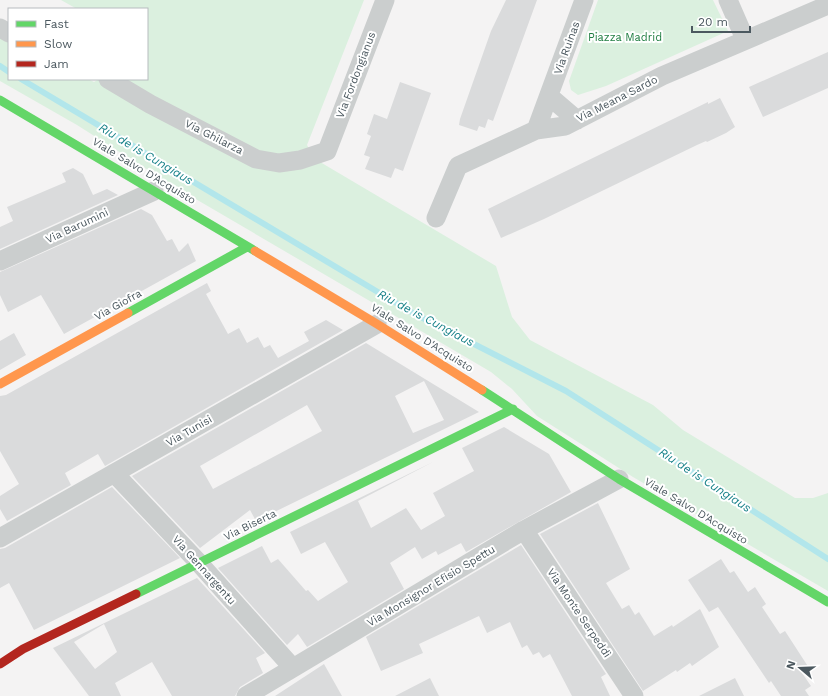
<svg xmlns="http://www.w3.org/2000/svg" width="828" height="696" font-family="'Work Sans',sans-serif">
  <rect width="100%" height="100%" fill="#f4f3f3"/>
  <path fill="#dbf0df" d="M61,0h303l-57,145 8,14 181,107 16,51 18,23 123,65 30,25 112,68h18l15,-5v98l-195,-114 -96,-61 -25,-27 -21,-17 -321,-188 -93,-59 -77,-44v-46l9,6v38h79l6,3 5,-3h48v-70h-70z
    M598,0h115l15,31 -122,55 -28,9 -7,-5 -2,-9z"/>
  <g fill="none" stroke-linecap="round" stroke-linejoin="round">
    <path stroke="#b2e6eb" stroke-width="6" d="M0,66l9,6
      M21,79l392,234 153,78 262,168"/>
  </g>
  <path fill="#dadbdc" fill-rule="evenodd" d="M506,0h31l-44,121 -5,-2 -3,9 -6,-2 -2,5 -18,-6 1,-6 31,-88z
    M828,52v36l-65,29 -14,-30z
    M400,82l31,11 -28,78 -8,-3 -4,10 -26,-9 5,-12 -6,-2 7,-19 -4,-2 7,-20 13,5z
    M720,98l15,29 -9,6 -19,9 -1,-1 -9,4 -153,74 -43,19 -13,-29 220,-107v2z
    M73,168l10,6 10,21 14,-6 11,6 -118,54v-22l13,-6 -6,-14 59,-25 -4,-9z
    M141,209l11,6 15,26 5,-2 7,13 9,-9 8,18 -132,73 -23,-39 -33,17 -8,-17v-23z
    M207,283l4,8 -5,3 22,40 11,-6 8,15 11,-6 6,11 6,-3 8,13 31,-17 -5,-9 22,-12 17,10 -238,136 -7,-12 -33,19 6,12 -64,36 -7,-12v-13l19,-12 -19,-33v-55l6,-1z
    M14,333l12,22 -26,15v-29z
    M366,343l113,69 -223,109 -6,-11 -50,38 -68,-72zM424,381l20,39 -31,13 -18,-37zM307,405l15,26 -109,58 -13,-23z
    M504,427l45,27 22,38 -105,60 -5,-9 -23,12 -2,-4 -14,8 -7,-12 -25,16 14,26 -97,58 -9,-13 -11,11 -69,-77 44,-22 9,17 7,-4 28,32 2,-1 10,11 30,-19 -23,-40 -24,12 -11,-22 143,-70 -75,39 13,27 35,-20 15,22 24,-14 -12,-23 41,-22 -12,-23z
    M112,487l68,71 -146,72 -25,-47 -9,5v-39l5,-1z
    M598,503l32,66 -24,14 16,26 7,-4 6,10 4,-3 15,24 18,-11 1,2 27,-18 19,38 -27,19 -2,-3 -13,9 -1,-2 -33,21 -103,-157z
    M521,545l85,129 -5,3 9,19h-38l-22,-42 -7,4 -4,-6 -6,3 -6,-10 -5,3 -12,-26 -23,11 -8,-17 -60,28 4,9 -42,18 -15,-34z
    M721,559l9,14 4,-2 14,21 7,-5 11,17 -4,3 18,27 5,-3 24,37 -7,5 9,13 -6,4 4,6h-28l-10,-15 -2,2 -51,-76 -9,5 -21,-32z
    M197,578l68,75 -9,5 7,15 -23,14 -5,9h-63l-20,-34 -37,21 6,13h-32l-36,-48zM104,624l13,28 -22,17 -21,-27z
    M324,664l18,32h-67z
    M430,678l9,18h-44z
    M735,678l9,18h-45z"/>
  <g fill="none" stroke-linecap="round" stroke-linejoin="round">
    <path stroke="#cbcece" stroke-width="19" d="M728,0l17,39
      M0,28l9,5
      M108,79l42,25 106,55 23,4 21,-3 27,-9 58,-151
      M549,96l28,24
      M536,130l48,-130
      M436,218l22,-52 78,-36 29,-4 97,-50 166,-71
      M0,261l154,-70
      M114,473l85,90 94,105
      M524,530l110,166
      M0,538l377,-214
      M246,696l278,-166 95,-51"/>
    <path stroke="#63d668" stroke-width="9" d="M0,100l255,151
      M128,313l119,-66
      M482,390l137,89 209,123
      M136,594l377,-185"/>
    <path stroke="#ff974d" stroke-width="9" d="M255,251l122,73 105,66
      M0,384l128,-71"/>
    <path stroke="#b3261e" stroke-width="9" d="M0,664l23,-15 113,-55"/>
  </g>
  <g text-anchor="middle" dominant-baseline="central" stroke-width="4" stroke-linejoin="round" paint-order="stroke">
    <g font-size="11" fill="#1f7d41" stroke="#fff">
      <text x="625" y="37">Piazza Madrid</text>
    </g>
    <g font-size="11" fill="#4b585f" stroke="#fff">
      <text transform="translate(567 48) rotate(-70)">Via Ruinas</text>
      <text transform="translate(356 75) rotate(-69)">Via Fordongianus</text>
      <text transform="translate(617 99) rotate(-27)">Via Meana Sardo</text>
      <text transform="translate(214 137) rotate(27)">Via Ghilarza</text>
      <text transform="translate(144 171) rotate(31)">Viale Salvo D'Acquisto</text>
      <text transform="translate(77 226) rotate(-25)">Via Barumini</text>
      <text transform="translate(118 305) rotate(-29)">Via Giofra</text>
      <text transform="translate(422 338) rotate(32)">Viale Salvo D'Acquisto</text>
      <text transform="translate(189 431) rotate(-30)">Via Tunisi</text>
      <text transform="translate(696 511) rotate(31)">Viale Salvo D'Acquisto</text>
      <text transform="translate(250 525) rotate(-26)">Via Biserta</text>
      <text transform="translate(204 570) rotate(48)">Via Gennargentu</text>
      <text transform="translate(431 586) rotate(-31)">Via Monsignor Efisio Spettu</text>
      <text transform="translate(579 613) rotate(56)">Via Monte Serpeddì</text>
    </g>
    <g font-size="12" font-style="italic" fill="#168088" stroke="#fff">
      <text transform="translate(146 154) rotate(31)">Riu de is Cungiaus</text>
      <text transform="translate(426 318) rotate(28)">Riu de is Cungiaus</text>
      <text transform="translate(705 480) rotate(33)">Riu de is Cungiaus</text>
    </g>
  </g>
  <rect x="8" y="8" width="140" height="72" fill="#ffffff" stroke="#b7bcbf"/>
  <rect x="16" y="21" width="20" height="6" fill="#63d668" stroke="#b7bcbf"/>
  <text x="44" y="28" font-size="12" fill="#4b585f">Fast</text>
  <rect x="16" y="41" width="20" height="6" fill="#ff974d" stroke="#b7bcbf"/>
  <text x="44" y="48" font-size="12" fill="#4b585f">Slow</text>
  <rect x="16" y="61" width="20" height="6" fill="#b3261e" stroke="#b7bcbf"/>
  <text x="44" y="68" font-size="12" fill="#4b585f">Jam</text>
  <g transform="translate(800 668) rotate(289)" stroke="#ffffff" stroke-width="3" paint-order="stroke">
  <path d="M0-3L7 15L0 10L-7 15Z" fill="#4b585f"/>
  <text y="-6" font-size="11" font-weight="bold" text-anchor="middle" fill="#4b585f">N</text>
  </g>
  <path d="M692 26v6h58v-6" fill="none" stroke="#4b585f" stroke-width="2"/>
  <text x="698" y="26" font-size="12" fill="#4b585f" stroke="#ffffff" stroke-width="3" paint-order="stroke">20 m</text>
</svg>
